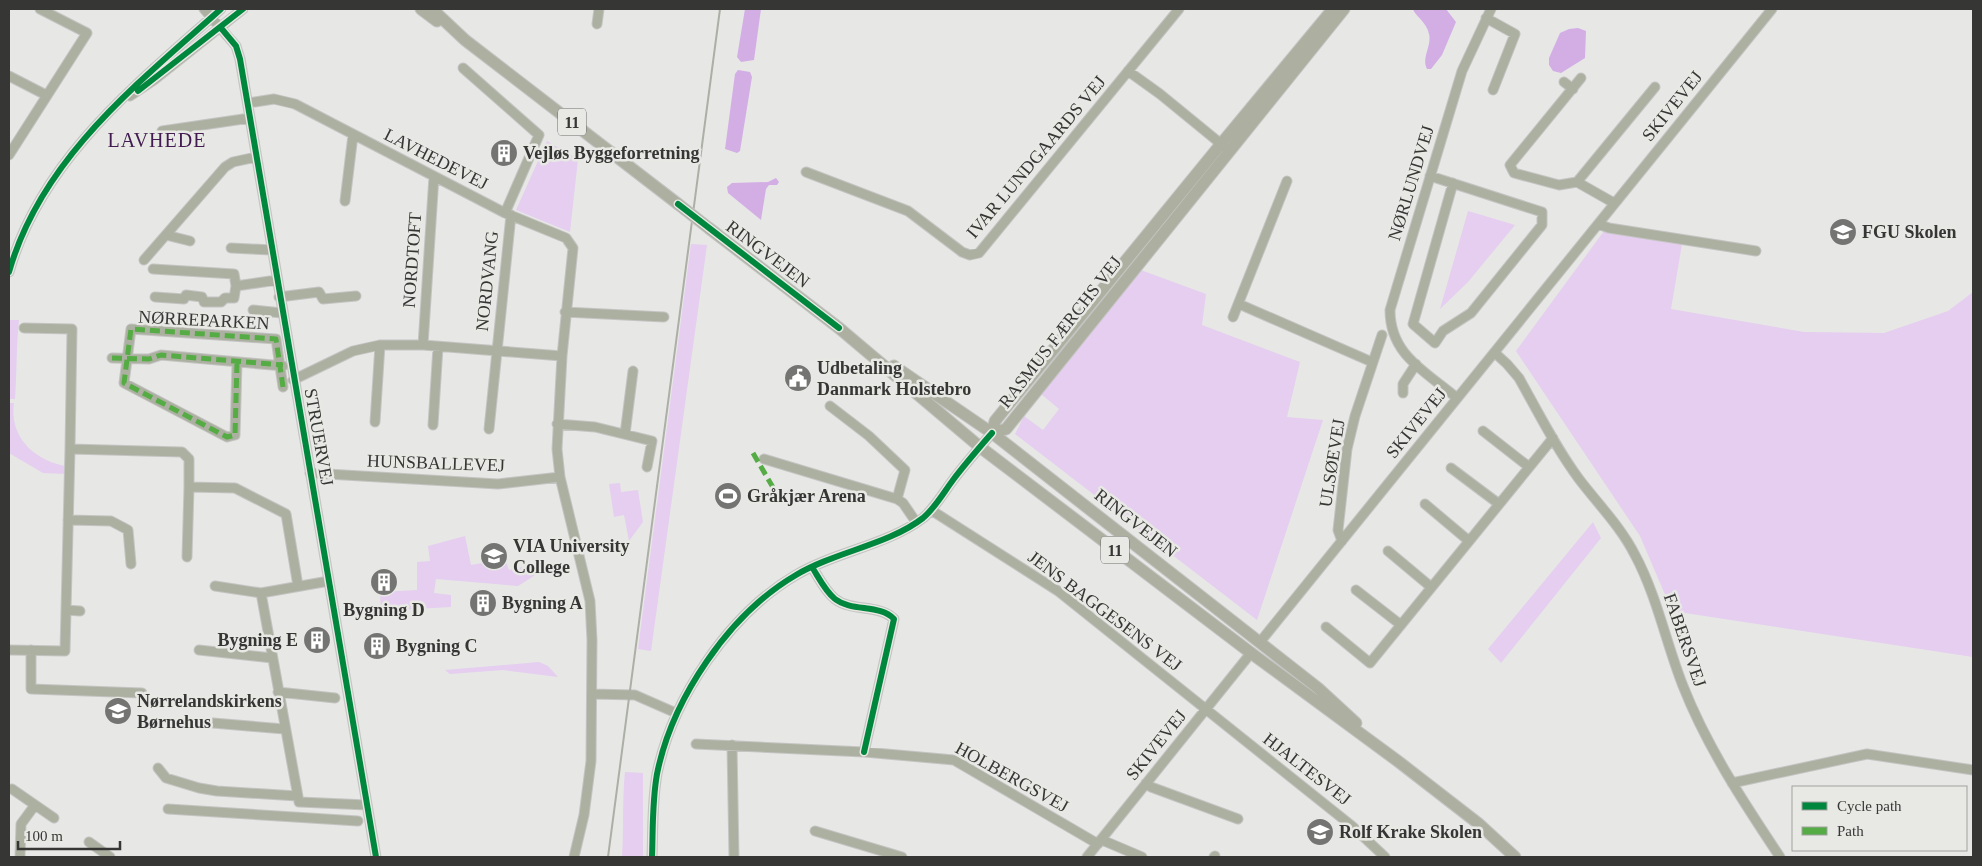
<svg xmlns="http://www.w3.org/2000/svg" width="1982" height="866" font-family="Georgia,serif">
  <rect width="100%" height="100%" fill="#e7e7e6"/>
  <path fill="#e5ceef" d="M547,141l31,18 -8,73 -54,-22z
    M1468,211l47,14 -47,57 -28,27z
    M1604,231l78,13 -11,65 133,23 80,1 64,-22 25,-19v365l-301,-46 -32,-75 -124,-185z
    M691,244l16,1 -56,406 -13,-2z
    M1138,269l68,25 -4,31 98,37 -13,55 36,3 -66,200 -242,-186 9,-18 19,14 16,-21 -18,-15z
    M10,320h9c-3,27 -2,53 -4,79h-6z
    M9,403h5c-5,34 20,57 51,63l1,8 -23,-1 -34,-20z
    M620,483l1,9 17,-2 5,32 -14,19 -5,-26 -10,2 -5,-33z
    M1593,522l8,16 -100,125 -13,-14z
    M465,536l6,29 34,-6 4,11 31,-7v9l-22,14 -82,-7 -2,14 17,2v12l-70,4 -1,-19 37,-2v-28l13,-1 -2,-15z
    M539,662l9,4 10,11 -55,-7 -53,4 -5,-4z
    M625,772l18,1v84h-21c2,-28 0,-57 3,-85z"/>
  <path fill="#d3aee5" d="M745,9h16l-7,51 -13,2 -4,-5z
    M1413,9h33l10,13 -14,33 -11,14h-4c-6,-11 5,-23 2,-35 -2,-12 -15,-19 -16,-25z
    M1578,28l8,3 -1,27 -24,15 -8,-2 -4,-6v-7l11,-25 9,-4z
    M738,70l12,2 2,5 -12,74 -3,2 -12,-4 10,-75z
    M776,178l3,4 -2,3h-8l-3,4 -5,31 -33,-27 -1,-6 5,-4 36,-1z"/>
  <g fill="none" stroke-linecap="round" stroke-linejoin="round">
    <g stroke="#c4c4c3" stroke-width="11">
      <path id="minor" d="M204,9l32,37 4,13 136,798
        M1486,18l29,16 -22,56
        M597,24l2,-15
        M463,68l76,67 -34,78
        M1128,71l32,23 66,54
        M9,76l37,19
        M1581,78l-71,87 4,8 45,12 18,-3 78,-95
        M1564,82l9,7
        M130,96l24,-16 89,-71
        M248,103l26,-4 21,5 210,109 61,25 7,10 -11,108 -5,93 3,28 30,124 2,39 -1,121 -7,54 -10,42
        M162,131l88,-13
        M9,155l78,-122 -47,-24
        M806,172l102,39 54,41 8,3 9,-2 200,-244
        M1430,176l112,36v13l-71,88 -28,18 -8,12 -22,-19 40,-141
        M1577,182l37,21
        M345,201l8,-66
        M1598,224l11,4 147,23
        M166,235l24,6
        M231,248l41,2
        M144,260l81,-93 8,-5 23,-5
        M153,269l81,5 2,12
        M9,272c32,-113 128,-188 212,-263
        M155,297l29,2 2,-4 16,2 2,5h17l4,-4h9l2,-12 41,-6
        M279,297l40,-5 4,7 33,-3
        M1239,304l133,58
        M253,310l29,3
        M565,312l99,5
        M1233,317l54,-136
        M24,328l48,1 -2,120 112,3 7,7v28
        M423,345l11,-169
        M1495,353l12,11 12,14c19,34 37,70 60,101 19,25 42,48 56,76 22,41 31,88 48,131 24,61 61,117 97,171
        M112,358l37,1 12,-4 122,11
        M237,363l-2,72 -8,2 -103,-54 7,-54 145,10 7,48
        M293,380l60,-29 27,-6h43l139,11
        M1403,393v-9l13,-20
        M1457,398c-32,-27 -67,-43 -67,-88l72,-239 29,-62
        M830,406l39,30 36,34 -8,29
        M375,422l5,-77
        M557,424l38,3 57,14 -5,26
        M433,425l5,-78
        M489,429l22,-214
        M1483,431l46,36
        M625,434l8,-63
        M764,459l133,40 6,4 13,19
        M1451,468l48,36
        M310,473l188,11 62,-7
        M1425,504l44,37
        M931,510l127,81 294,235 33,31
        M68,520l43,1 17,9 3,34
        M1342,541l-4,-11 9,-81 8,-33 27,-81
        M1388,551l43,36
        M187,557l2,-70 46,1 51,26 12,72
        M812,567c7,11 13,24 23,32 17,13 45,5 59,20l-30,133
        M329,581l-68,12 38,209 68,3
        M215,586l46,7
        M1356,590l45,35
        M66,610l14,1
        M1326,627l44,36 183,-225
        M1260,642l512,-633
        M9,650l56,1 5,-202
        M31,650v39l111,4
        M199,650l73,8
        M278,692l57,6
        M592,694l43,1 41,18
        M213,723l71,6
        M696,744l168,8 90,8 144,84
        M732,745l2,112
        M158,768l8,10 33,10 18,3 80,5
        M1146,783l5,4 87,32
        M1732,783l135,-29 106,16
        M12,789l42,29
        M168,809l190,12
        M815,831l87,26
        M1102,840l40,17
        M89,842l21,15
        M20,857l1,-33 14,-19
        M652,857c1,-27 0,-55 5,-83 15,-75 72,-160 139,-199 38,-23 92,-30 127,-57 12,-10 21,-26 30,-38 12,-16 26,-32 39,-47
        M1087,857l164,-204
        M1214,857l1,-1"/>
    </g>
    <g stroke="#c4c4c3" stroke-width="13">
      <path id="major" d="M421,9l16,12
        M432,9l33,31 213,164
        M710,229l129,99 141,119 271,206 148,109 80,62 36,33
        M894,366l98,67 326,255 38,35
        M992,433l14,-4 338,-420
        M992,433l3,-12 226,-277 112,-135"/>
    </g>
    <use href="#minor" stroke="#acb0a0" stroke-width="9"/>
    <use href="#major" stroke="#adb0a0" stroke-width="11"/>
    <path stroke="#acafa5" stroke-width="2" d="M608,857l112,-848"/>
    <g stroke="#c4c4c3" stroke-width="13" stroke-linecap="butt">
      <path id="major-bridge" d="M678,204l32,25"/>
    </g>
    <use href="#major-bridge" stroke="#adb0a0" stroke-width="11"/>
    <path stroke="#55ac45" stroke-width="5" stroke-dasharray="10 5" stroke-linecap="butt" d="M112,358l37,1 12,-4 122,10
      M237,363l-2,72 -8,2 -103,-54 7,-54 145,10 7,48
      M753,453l29,50"/>
    <g stroke="#e8e8e5" stroke-width="9">
      <path id="cycleway" d="M221,28l15,18 4,13 136,798
        M138,91l105,-82
        M678,204l161,124
        M9,272c32,-113 128,-188 212,-263
        M812,567c7,11 13,24 23,32 17,13 45,5 59,20l-30,133
        M652,857c1,-27 0,-55 5,-83 15,-75 72,-160 139,-199 38,-23 92,-30 127,-57 12,-10 21,-26 30,-38 12,-16 26,-32 39,-47"/>
    </g>
    <use href="#cycleway" stroke="#00873e" stroke-width="6"/>
  </g>
  <defs>
    <g id="building-disc" transform="scale(1.4375)"><circle r="9.5" fill="#747573" stroke="#e8e8e5"/><path d="M-4-6H4V6H1V3H-1V6H-4ZM-2.5-4.3h1.7v1.8h-1.7ZM.8-4.3h1.7v1.8H.8ZM-2.5-1h1.7V.8h-1.7ZM.8-1h1.7V.8H.8Z" fill="#fff"/></g>
    <g id="school-disc" transform="scale(1.4375)"><circle r="9.5" fill="#747573" stroke="#e8e8e5"/><path d="M0-5L7-2L0 1L-7-2ZM-4 1L0 2.5L4 1V4Q0 6-4 4Z" fill="#fff"/></g>
    <g id="civic-disc" transform="scale(1.4375)"><circle r="9.5" fill="#747573" stroke="#e8e8e5"/><path d="M-.6-6.5H3V-4.5H.6V-3L4-1V1h2V6H-6V1h2V-1L-.6-3ZM-1.2 2.5V6h2.4V2.5Z" fill="#fff"/></g>
    <g id="stadium-disc" transform="scale(1.4375)"><circle r="9.5" fill="#747573" stroke="#e8e8e5"/><path d="M0-5a6.5 5 0 1 0 0 10a6.5 5 0 1 0 0-10ZM-3.5-1.8h7v3.6h-7Z" fill="#fff"/></g>
    <g id="university-disc" transform="scale(1.4375)"><circle r="9.5" fill="#747573" stroke="#e8e8e5"/><path d="M0-5L7-2L0 1L-7-2ZM-4 1L0 2.5L4 1V4Q0 6-4 4Z" fill="#fff"/></g>
  </defs>
  <g fill-rule="evenodd">
    <use href="#building-disc" x="504" y="153"/>
    <use href="#school-disc" x="1843" y="232"/>
    <use href="#civic-disc" x="798" y="378"/>
    <use href="#stadium-disc" x="728" y="496"/>
    <use href="#university-disc" x="494" y="556"/>
    <use href="#building-disc" x="384" y="582"/>
    <use href="#building-disc" x="483" y="603"/>
    <use href="#building-disc" x="317" y="640"/>
    <use href="#building-disc" x="377" y="646"/>
    <use href="#school-disc" x="118" y="711"/>
    <use href="#school-disc" x="1320" y="832"/>
  </g>
  <g text-anchor="middle" dominant-baseline="central" stroke-width="5" stroke-linejoin="round" paint-order="stroke">
    <g fill="#e8e8e5" stroke="#6b6c6a" stroke-width="1">
      <rect x="558" y="108.5" width="28" height="27" rx="4"/>
      <rect x="1101" y="536.5" width="28" height="27" rx="4"/>
    </g>
    <g font-size="16" font-weight="bold" fill="#363735">
      <text x="572" y="122">11</text>
      <text x="1115" y="550">11</text>
    </g>
    <g font-size="18" fill="#363735" stroke="#e8e8e5">
      <text transform="translate(1672 106) rotate(-51)">SKIVEVEJ</text>
      <text transform="translate(1036 157) rotate(-50)">IVAR LUNDGAARDS VEJ</text>
      <text transform="translate(436 159) rotate(27)">LAVHEDEVEJ</text>
      <text transform="translate(1411 183) rotate(-73)">NØRLUNDVEJ</text>
      <text transform="translate(768 254) rotate(37)">RINGVEJEN</text>
      <text transform="translate(412 260) rotate(-86)">NORDTOFT</text>
      <text transform="translate(487 281) rotate(-84)">NORDVANG</text>
      <text transform="translate(204 320) rotate(3)">NØRREPARKEN</text>
      <text transform="translate(1060 332) rotate(-52)">RASMUS FÆRCHS VEJ</text>
      <text transform="translate(1416 423) rotate(-51)">SKIVEVEJ</text>
      <text transform="translate(319 437) rotate(80)">STRUERVEJ</text>
      <text transform="translate(436 463) rotate(2)">HUNSBALLEVEJ</text>
      <text transform="translate(1332 463) rotate(-81)">ULSØEVEJ</text>
      <text transform="translate(1136 523) rotate(38)">RINGVEJEN</text>
      <text transform="translate(1105 611) rotate(37)">JENS BAGGESENS VEJ</text>
      <text transform="translate(1685 640) rotate(71)">FABERSVEJ</text>
      <text transform="translate(1156 745) rotate(-51)">SKIVEVEJ</text>
      <text transform="translate(1307 769) rotate(38)">HJALTESVEJ</text>
      <text transform="translate(1012 777) rotate(29)">HOLBERGSVEJ</text>
    </g>
    <g font-size="18" font-weight="bold" fill="#363735" stroke="#e8e8e5" text-anchor="start">
      <text x="523" y="153">Vejløs Byggeforretning</text>
      <text x="1862" y="232">FGU Skolen</text>
      <text x="817" y="368">Udbetaling<tspan x="817" dy="21">Danmark Holstebro</tspan></text>
      <text x="747" y="496">Gråkjær Arena</text>
      <text x="513" y="546">VIA University<tspan x="513" dy="21">College</tspan></text>
      <text x="502" y="603">Bygning A</text>
      <text x="384" y="610" text-anchor="middle">Bygning D</text>
      <text x="298" y="640" text-anchor="end">Bygning E</text>
      <text x="396" y="646">Bygning C</text>
      <text x="137" y="701">Nørrelandskirkens<tspan x="137" dy="21">Børnehus</tspan></text>
      <text x="1339" y="832">Rolf Krake Skolen</text>
    </g>
    <g font-size="20" letter-spacing="1" fill="#411b51" stroke="#e8e8e5">
      <text x="157" y="140">LAVHEDE</text>
    </g>
  </g>
  <rect width="1982" height="866" fill="none" stroke="#363735" stroke-width="20"/>
  <rect x="1792" y="786" width="175" height="65" fill="#e8e8e5" stroke="#a1a19f"/>
  <rect x="1802" y="802" width="25" height="8" fill="#00873e" stroke="#a1a19f"/>
  <text x="1837" y="811" font-size="15" fill="#363735">Cycle path</text>
  <rect x="1802" y="827" width="25" height="8" fill="#55ac45" stroke="#a1a19f"/>
  <text x="1837" y="836" font-size="15" fill="#363735">Path</text>
  <path d="M18 841v8h102v-8" fill="none" stroke="#363735" stroke-width="2.5"/>
  <text x="25" y="841" font-size="15" fill="#363735" stroke="#e8e8e5" stroke-width="4" paint-order="stroke">100 m</text>
</svg>
